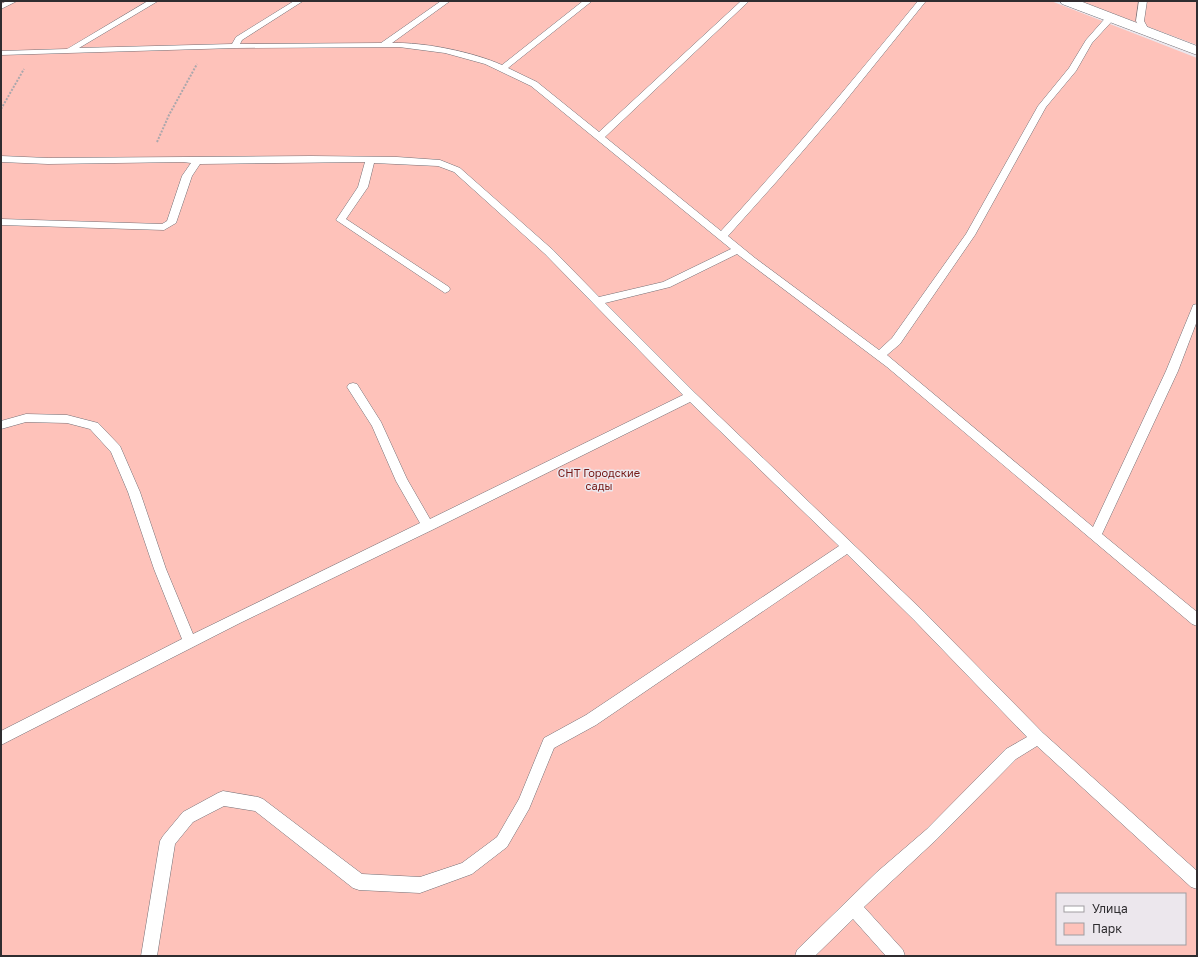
<svg xmlns="http://www.w3.org/2000/svg" width="1198" height="957" font-family="'Golos Text',sans-serif">
  <rect width="100%" height="100%" fill="#ece7ed"/>
  <path fill="#fec2ba" fill-rule="evenodd" d="M1,1h1050l146,57v898h-1196zM1057,894h128v50h-128z
    M1079,1h118v44z"/>
  <g fill="none" stroke-linecap="round" stroke-linejoin="round">
    <g stroke="#746f75" stroke-width="1">
      <path id="service" d="M7,1h10l-16,8v-5z
        M148,1h10l-79,47 153,-4 4,-7 58,-36h9l-61,39 -2,4 141,-1 60,-42h9l-58,42c32,-1 81,9 110,22l81,-64h9l-84,67 29,14 62,50 142,-131h8l-144,136 116,94c69,-75 133,-152 197,-230h8l-88,109 -60,70 -50,56 27,22 124,92 13,-12 74,-104 72,-128 31,-38 17,-28 22,-25h6v4l-22,24 -16,28 -30,36 -71,128 -75,109 -13,11 206,172 73,-156 26,-63 1,-3 4,-1v17l-19,50 -76,163 95,78v14l-5,-2 -305,-257 -150,-113 -67,33 -65,16 90,90 229,219 119,121 154,138v18l-6,-2 -154,-141 -21,13 -79,80 -73,68 39,43 2,6h-19l-33,-37 -38,37h-20l2,-6 80,-78 50,-43 79,-80 21,-12 -113,-117 -67,-66 -251,171 -42,23 -25,61 -22,38 -35,27 -52,19 -61,-3 -6,-2 -98,-77 -31,-5 -31,16 -18,22 -18,112h-16l19,-115 3,-5 20,-24 35,-19 5,-2 35,6 5,2 99,75 58,3 42,-14 35,-26 22,-38 25,-61 42,-23 253,-169 -149,-144 -258,128 -192,93 -239,122v-14l181,-92 -28,-70 -26,-77 -17,-40 -21,-23 -23,-6 -41,-1 -25,7v-8l25,-7 41,1 31,8 22,23 20,46 26,77 27,65 227,-111 -24,-42 -24,-55 -25,-39 2,-3 4,-1 4,1 24,38 26,57 23,40 253,-124 -138,-141 -91,-82 -16,-6 -64,-3 -6,24 -22,32 103,68 1,2 -1,2 -4,2 -109,-73 22,-33 7,-25 -165,2 -8,12 -16,47 -12,7 -163,-5v-6l161,5 5,-3 15,-45 9,-13 -8,-1 -135,2 -47,-2v-6l47,2 263,-2 86,1 43,3 20,8 93,82 46,47 64,-15 68,-33 -200,-163 -46,-22 -40,-11 -46,-6 -164,1 -234,7v-4l66,-2z
        M1139,1h8l-3,20 5,9 -4,2h-3l-6,-11z"/>
    </g>
    <g stroke="#746f75" stroke-width="1">
      <path id="minor" d="M1060,1h20l117,45v9l-135,-51z"/>
    </g>
    <path stroke="#aba7ac" stroke-width="2" stroke-dasharray="2 1.5" stroke-linecap="butt" d="M1,109l23,-40
      M157,142l12,-27 28,-51"/>
    <use href="#service" fill="#fff" fill-rule="evenodd"/>
    <use href="#minor" fill="#fff" fill-rule="evenodd"/>
  </g>
  <g text-anchor="middle" dominant-baseline="central" stroke-width="3" stroke-linejoin="round" paint-order="stroke">
    <g font-size="11" fill="#751a17" stroke="#ece7ed">
      <text x="599" y="472">СНТ Городские<tspan x="599" dy="13">сады</tspan></text>
    </g>
  </g>
  <rect width="1198" height="957" fill="none" stroke="#2f2d30" stroke-width="4"/>
  <rect x="1056" y="893" width="130" height="52" fill="#ece7ed" stroke="#a09da1"/>
  <rect x="1064" y="906" width="20" height="6" fill="#ffffff" stroke="#a09da1"/>
  <text x="1092" y="913" font-size="12" fill="#2f2d30">Улица</text>
  <rect x="1064" y="923" width="20" height="12" fill="#fec2ba" stroke="#a09da1"/>
  <text x="1092" y="933" font-size="12" fill="#2f2d30">Парк</text>
</svg>
